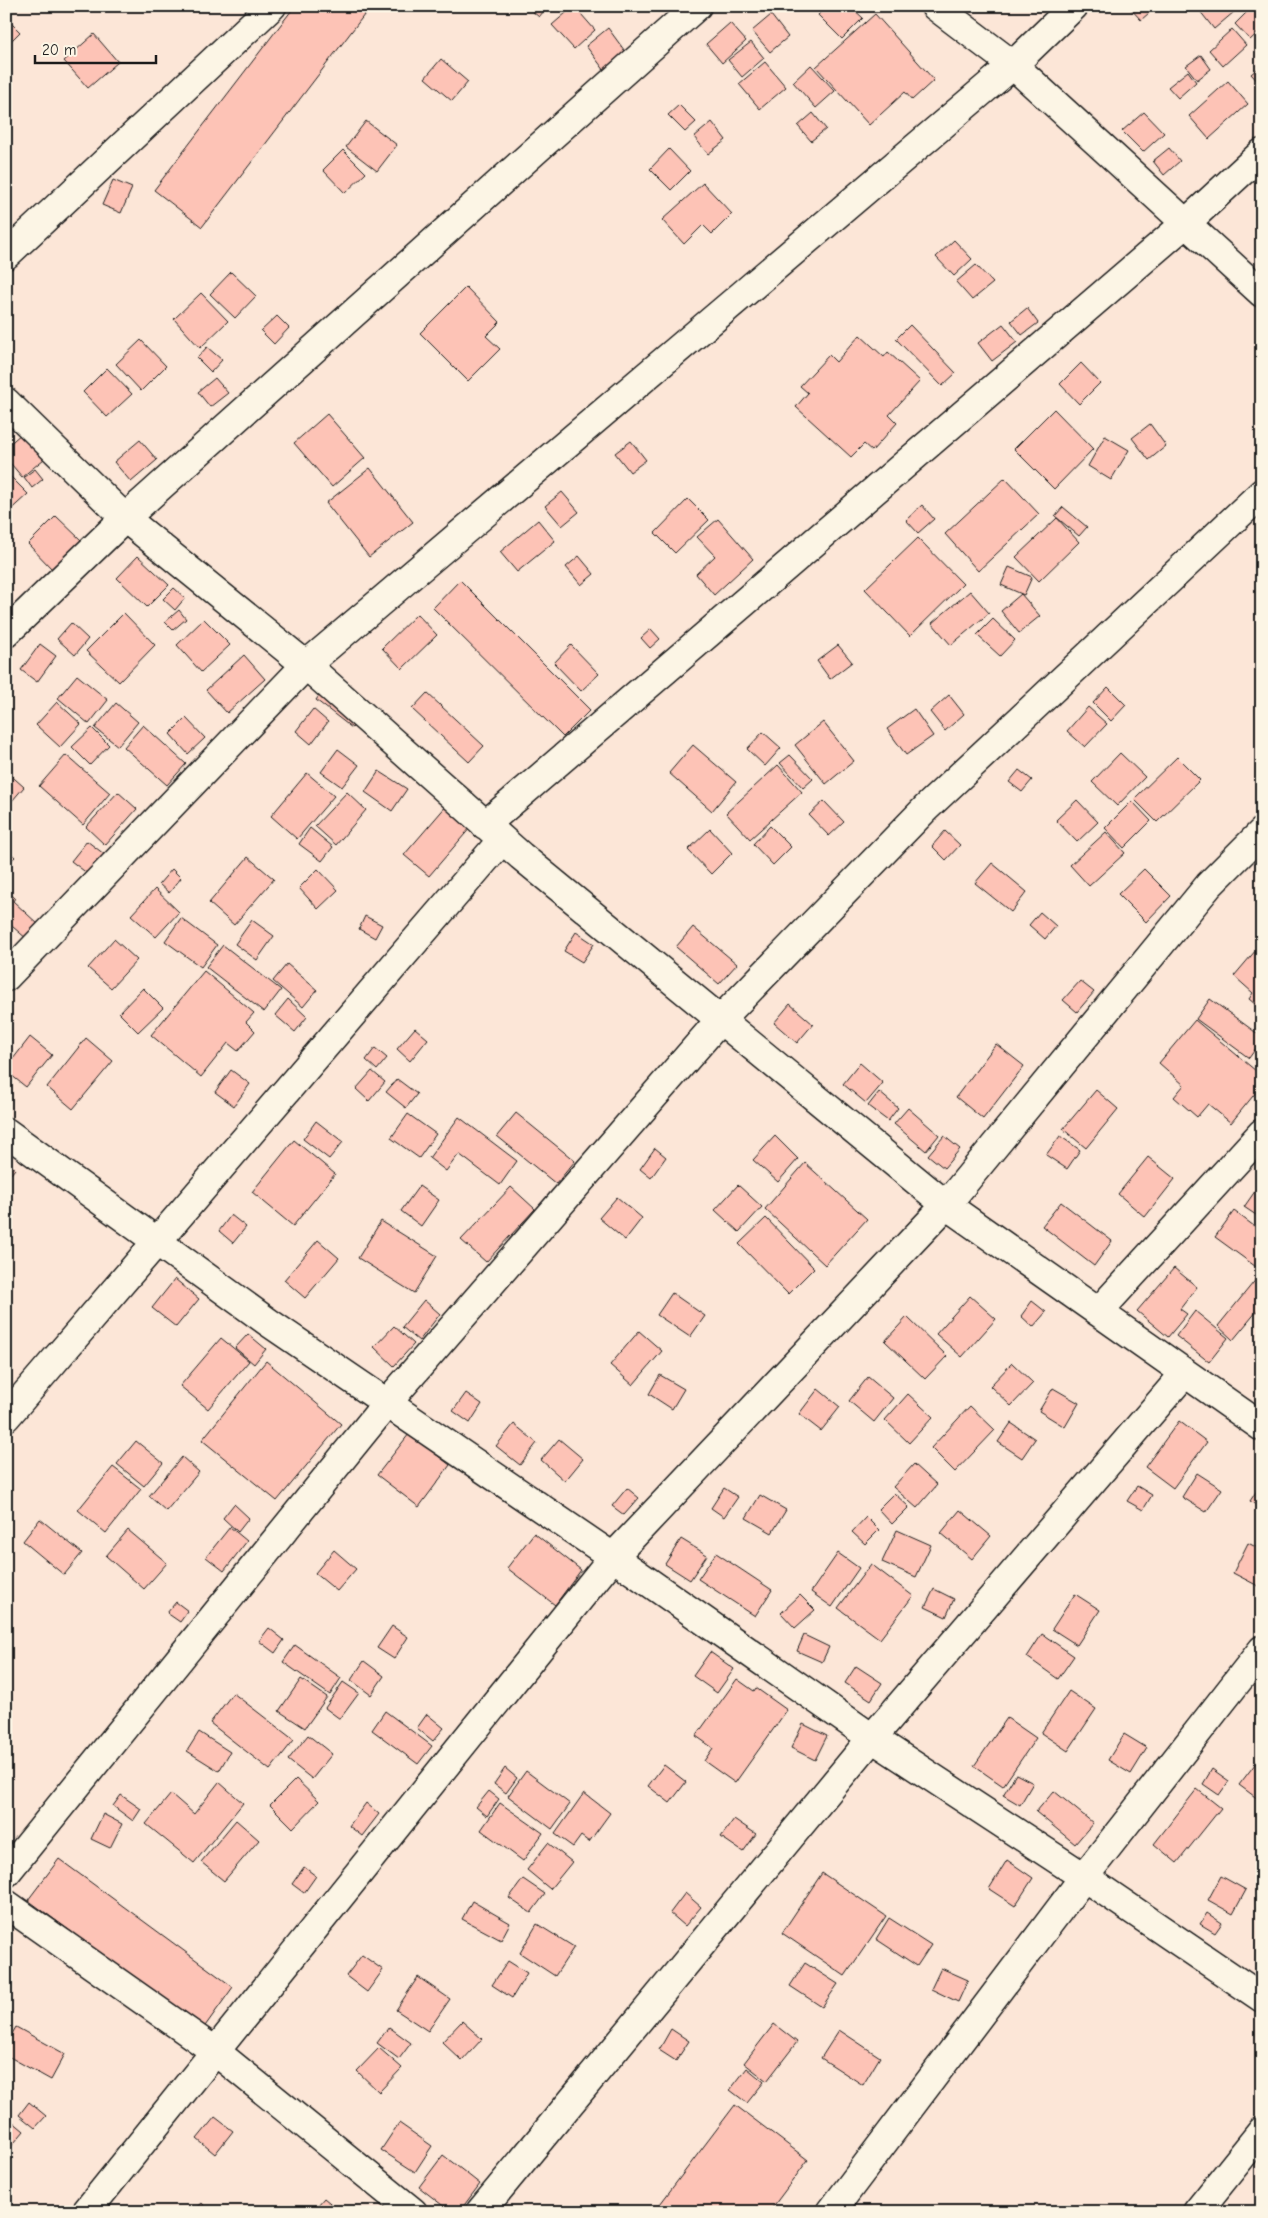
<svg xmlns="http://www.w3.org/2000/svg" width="1268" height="2218" font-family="'Comic Neue',sans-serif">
  <rect width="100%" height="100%" fill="#fce6d7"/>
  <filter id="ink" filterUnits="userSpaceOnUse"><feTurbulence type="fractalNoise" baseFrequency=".02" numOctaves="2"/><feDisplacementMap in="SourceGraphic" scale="10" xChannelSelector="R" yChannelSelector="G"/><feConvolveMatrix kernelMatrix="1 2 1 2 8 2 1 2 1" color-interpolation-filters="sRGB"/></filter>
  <g filter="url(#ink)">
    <path fill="#fdc3b6" stroke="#1c1c1c" d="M295,6h76l-169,221 -48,-37z
      M526,6h22l-9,11z
      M574,6l21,24 -21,19 -22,-24z
      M826,6h24l13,12 -21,21 -24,-24z
      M1128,6h29l-16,14z
      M1196,6h45l-27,23z
      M1253,6l9,10v13l-12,11 -15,-16z
      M875,14l59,66 -22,20 -7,-8 -36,33 -53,-58z
      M771,15l17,22 -18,15 -18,-21z
      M6,18l14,14 -14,14z
      M730,23l16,18 -24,22 -16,-19z
      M608,28l19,26 -22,17 -19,-25z
      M1232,29l14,16 -23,21 -14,-16z
      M94,34l24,28 -30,26 -24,-27z
      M751,42l13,16 -22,19 -14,-17z
      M1201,55l10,14 -14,11 -11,-14z
      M441,59l27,23 -16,19 -27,-23z
      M765,62l21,25 -26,22 -21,-25z
      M811,65l24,26 -19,17 -23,-26z
      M1262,65v21l-11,-12z
      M1188,71l8,11 -18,16 -10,-11z
      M1228,81l20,23 -39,35 -20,-23z
      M679,105l17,17 -11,10 -17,-17z
      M1144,112l20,21 -21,19 -21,-21z
      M813,113l13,16 -15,12 -13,-15z
      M366,121l31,24 -20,26 -31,-24z
      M712,122l14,18 -18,14 -14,-17z
      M1169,148l11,13 -16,14 -11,-14z
      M669,149l21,22 -19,19 -21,-21z
      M343,150l23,23 -21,20 -22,-23z
      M113,180l19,8 -11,25 -19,-8z
      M703,183l29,31 -20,20 -9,-9 -19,19 -22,-24z
      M954,240l18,19 -18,17 -18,-19z
      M976,265l17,18 -21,17 -16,-18z
      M231,272l25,24 -21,22 -25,-24z
      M466,287l34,35 -14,14 14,13 -32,32 -48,-48z
      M201,293l27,28 -28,27 -26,-29z
      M1027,308l11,15 -16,12 -11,-14z
      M277,316l12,12 -15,16 -13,-13z
      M1003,324l14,18 -25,19 -14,-18z
      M910,325l46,48 -14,13 -46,-47z
      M860,335l24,22 4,-5 32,29 -31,34 8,8 -25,28 -8,-7 -13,13 -55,-50 12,-14 -8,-7 29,-31 7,7z
      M141,340l25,26 -25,25 -25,-27z
      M207,347l15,13 -11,12 -14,-14z
      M1081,363l19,20 -21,21 -19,-20z
      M107,368l25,26 -25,23 -24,-25z
      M215,378l13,15 -18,14 -12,-15z
      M1054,409l39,40 -39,40 -40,-40z
      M327,414l38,44 -33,29 -38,-44z
      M1150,424l16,22 -17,14 -17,-22z
      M22,433l22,26 -22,18 -16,-19v-11z
      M1105,436l24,14 -18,30 -23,-14z
      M140,440l17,20 -26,22 -17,-20z
      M631,441l15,19 -16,12 -15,-19z
      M370,468l43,54 -44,35 -43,-54z
      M35,469l8,10 -11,9 -8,-11z
      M6,472l22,22 -22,20z
      M1005,478l34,36 -61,57 -33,-37z
      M562,492l17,20 -17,14 -17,-20z
      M688,499l21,21 -34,33 -20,-20z
      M922,505l12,14 -16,14 -12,-13z
      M1063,507l24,20 -8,9 -24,-20z
      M56,516l25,24 -29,29 -24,-25z
      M1057,518l22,24 -40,39 -23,-24z
      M718,519l35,40 -39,36 -18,-21 19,-18 -18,-19z
      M538,520l17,21 -38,31 -17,-20z
      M918,538l45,46 -53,52 -45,-47z
      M138,556l31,29 -22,22 -30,-29z
      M579,556l15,18 -13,11 -15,-18z
      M1009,567l23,10 -8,18 -23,-10z
      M460,580l130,130 -27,27 -130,-129z
      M174,588l11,10 -10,12 -12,-11z
      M970,591l19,22 -38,32 -19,-22z
      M1021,594l19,22 -21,17 -18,-22z
      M179,610l7,9 -13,11 -8,-8z
      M124,613l31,32 -36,37 -33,-31z
      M417,614l20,21 -35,34 -20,-21z
      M204,619l26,26 -29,27 -24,-27z
      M993,619l22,21 -15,16 -23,-21z
      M71,623l17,16 -13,16 -18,-16z
      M651,629l9,10 -10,9 -9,-10z
      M40,644l16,12 -19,26 -16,-12z
      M571,645l28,29 -18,17 -27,-28z
      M838,645l14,17 -22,17 -13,-18z
      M244,655l21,24 -38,34 -21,-23z
      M77,675l31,25 -19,24 -31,-26z
      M1108,687l18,18 -15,16 -18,-18z
      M324,689l37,29 -9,10 -36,-28z
      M427,693l57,53 -15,16 -57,-53z
      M949,695l15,19 -19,17 -15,-19z
      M57,702l24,22 -21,23 -24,-22z
      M116,703l22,19 -20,24 -23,-18z
      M1088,707l19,17 -22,23 -18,-16z
      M313,709l15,13 -17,22 -15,-13z
      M914,709l19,27 -27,19 -19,-26z
      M186,718l19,20 -17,16 -18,-20z
      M823,722l31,39 -28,23 -31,-39z
      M143,725l43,39 -19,21 -43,-38z
      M92,728l17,17 -19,20 -18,-18z
      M763,732l18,16 -16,18 -18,-17z
      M693,745l43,37 -24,29 -43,-38z
      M338,749l21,16 -17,22 -21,-15z
      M1120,753l25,24 -28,29 -25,-24z
      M66,755l44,38 -27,32 -44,-39z
      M790,755l23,24 -10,9 -23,-25z
      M1177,757l23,23 -43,42 -23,-23z
      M778,765l24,27 -52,47 -24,-26z
      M1019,770l13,10 -10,12 -13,-10z
      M6,771l18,16 -18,21z
      M379,771l28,18 -15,22 -27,-19z
      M307,773l27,23 -37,43 -26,-23z
      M118,792l19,17 -32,36 -19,-18z
      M347,792l19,18 -30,35 -21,-19z
      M1077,800l21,22 -21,20 -21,-22z
      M824,801l20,21 -15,14 -20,-21z
      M1132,801l19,20 -27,27 -19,-20z
      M447,805l24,22 -42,49 -25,-21z
      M770,826l21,21 -18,18 -20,-21z
      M310,828l23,19 -11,14 -23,-17z
      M710,829l22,24 -21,21 -23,-24z
      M945,831l15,14 -14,15 -14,-14z
      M1106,832l19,21 -36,33 -19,-21z
      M87,841l17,13 -16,20 -17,-13z
      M6,848l9,9 -9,9z
      M248,857l26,22 -40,46 -25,-22z
      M992,863l35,29 -16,20 -36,-29z
      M172,869l9,9 -12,15 -10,-9z
      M318,869l20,21 -20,19 -19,-21z
      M1144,869l27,27 -25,26 -28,-28z
      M155,889l24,23 -23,25 -25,-22z
      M6,890l9,8 -2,3 26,24 -12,14 -21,-18z
      M1040,912l16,14 -11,13 -16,-14z
      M365,916l17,9 -7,13 -16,-9z
      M181,918l36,27 -16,22 -36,-26z
      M252,920l22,16 -17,24 -22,-16z
      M693,927l44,37 -18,20 -43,-37z
      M576,932l18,12 -12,18 -18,-11z
      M114,939l23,21 -26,28 -23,-20z
      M1262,943v67l-13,-11 4,-6 -19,-17z
      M223,945l58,45 -17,22 -58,-45z
      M287,964l30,26 -14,17 -30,-26z
      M204,971l50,42 -8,9 9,9 -17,20 -10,-8 -27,34 -50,-42z
      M1080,981l14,11 -17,20 -14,-12z
      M143,988l20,20 -25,24 -19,-19z
      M288,999l19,18 -12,15 -20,-17z
      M1210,999l52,38v3l-13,18 -53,-39z
      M790,1004l23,20 -16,19 -23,-20z
      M1195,1020l67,56v9l-31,38 -23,-19 -11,13 -23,-20 10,-12 -25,-22z
      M415,1028l13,11 -18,22 -13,-12z
      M30,1037l22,18 -26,32 -20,-16v-3z
      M86,1038l27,23 -40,48 -26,-22z
      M996,1044l28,22 -41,53 -27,-22z
      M375,1048l12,10 -10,12 -11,-10z
      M860,1063l23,20 -17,20 -23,-19z
      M231,1070l19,14 -16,22 -19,-14z
      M372,1071l13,11 -16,19 -13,-12z
      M397,1079l20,15 -11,14 -20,-16z
      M1096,1090l22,19 -32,39 -23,-19z
      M879,1092l19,16 -10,13 -20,-15z
      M908,1108l31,27 -13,16 -32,-27z
      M516,1113l59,48 -19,23 -59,-48z
      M408,1114l28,20 -17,24 -28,-20z
      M459,1117l58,44 -17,24 -41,-31 -13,17 -17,-13z
      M316,1121l27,21 -14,17 -26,-20z
      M775,1136l23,23 -20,23 -25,-22z
      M944,1136l16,13 -16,19 -16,-13z
      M1060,1136l20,14 -13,19 -21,-14z
      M294,1140l41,34 -42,52 -41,-34z
      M655,1148l11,9 -15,21 -11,-9z
      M1148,1157l27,22 -30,38 -27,-23z
      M6,1162l9,7 -9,11z
      M805,1163l62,56 -42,46 -60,-56z
      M738,1185l24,22 -23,25 -24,-22z
      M419,1186l20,14 -18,26 -20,-15z
      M511,1187l24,22 -49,53 -25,-22z
      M1258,1187l4,3v29l-18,-12z
      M617,1197l25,21 -17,22 -26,-22z
      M1061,1202l51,39 -18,25 -52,-40z
      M1234,1211l28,21v33l-3,4 -44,-32z
      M231,1215l15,12 -13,16 -14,-12z
      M766,1218l48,50 -26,26 -49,-50z
      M381,1221l56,35 -23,37 -56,-35z
      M318,1240l21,18 -34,40 -21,-18z
      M1174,1268l23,19 -17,22 7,5 -19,23 -31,-26z
      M1262,1272v33l-29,35 -15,-14z
      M175,1279l24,20 -23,28 -24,-19z
      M672,1293l33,23 -15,21 -33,-22z
      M970,1296l26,23 -34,38 -26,-23z
      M424,1300l16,14 -21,27 -17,-14z
      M1032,1301l14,11 -13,15 -12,-11z
      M1195,1311l33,27 -19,24 -33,-26z
      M907,1317l40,39 -22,23 -40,-38z
      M394,1326l20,18 -20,22 -20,-19z
      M639,1331l23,20 -29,34 -23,-20z
      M248,1334l18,15 -12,15 -19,-16z
      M221,1338l28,23 -41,48 -28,-23z
      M266,1361l75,63 -64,77 -75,-61z
      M1012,1363l21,20 -22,23 -21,-20z
      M660,1375l24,14 -12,20 -23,-15z
      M868,1377l25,21 -19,24 -25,-21z
      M1053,1388l26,15 -14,24 -26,-16z
      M818,1389l22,18 -19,24 -22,-17z
      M466,1393l16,11 -12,19 -17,-12z
      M908,1394l25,23 -24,26 -24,-23z
      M970,1406l25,24 -40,42 -24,-24z
      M1179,1421l28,21 -34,46 -28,-21z
      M1011,1423l24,16 -13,19 -24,-16z
      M514,1424l23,19 -17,22 -24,-19z
      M409,1434l41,31 -31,42 -42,-32z
      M559,1439l24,20 -18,22 -24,-21z
      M136,1441l27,22 -19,23 -27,-22z
      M182,1457l17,15 -33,39 -17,-15z
      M914,1464l23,21 -20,23 -24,-21z
      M113,1467l28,22 -35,44 -28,-23z
      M1197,1473l25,16 -16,23 -24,-15z
      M1262,1483v26l-12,-8z
      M1137,1486l15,9 -9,15 -16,-9z
      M627,1488l12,10 -15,17 -12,-9z
      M724,1488l14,9 -14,20 -13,-9z
      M894,1493l15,14 -17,17 -14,-15z
      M760,1495l26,15 -14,23 -26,-15z
      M234,1504l15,14 -11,14 -15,-14z
      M960,1510l31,26 -19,23 -31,-26z
      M866,1517l13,13 -14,14 -13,-12z
      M40,1519l42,34 -18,22 -41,-34z
      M230,1527l17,14 -23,30 -18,-14z
      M128,1530l39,33 -23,26 -38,-33z
      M897,1530l34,15 -15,32 -34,-15z
      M534,1533l47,37 -26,35 -48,-37z
      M681,1539l26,16 -17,25 -25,-16z
      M1248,1543l14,7v38l-29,-15z
      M334,1550l22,19 -19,22 -22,-18z
      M716,1553l56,37 -17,26 -57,-37z
      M838,1553l21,15 -27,39 -21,-15z
      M871,1564l42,32 -33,43 -42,-31z
      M934,1589l20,10 -8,18 -21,-10z
      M1075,1594l25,16 -23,35 -25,-16z
      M800,1595l15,15 -20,18 -14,-15z
      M176,1602l12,9 -8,11 -13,-9z
      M392,1626l16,11 -14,22 -17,-11z
      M269,1628l15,12 -9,13 -16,-12z
      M1042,1634l32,22 -16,23 -31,-22z
      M804,1635l25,12 -7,15 -25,-11z
      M295,1645l46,33 -11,17 -47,-33z
      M710,1652l24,17 -17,24 -24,-17z
      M364,1661l20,15 -13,19 -20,-15z
      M856,1666l26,17 -11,17 -26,-17z
      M301,1679l26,18 -22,31 -26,-17z
      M737,1679l17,12 2,-3 31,22 -52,73 -31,-22 9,-13 -17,-12z
      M343,1682l16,11 -19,26 -15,-11z
      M1069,1691l27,18 -28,42 -27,-18z
      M233,1693l61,47 -24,30 -60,-47z
      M385,1711l47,35 -14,18 -46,-34z
      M427,1714l17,14 -11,13 -16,-13z
      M1007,1718l29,20 -33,48 -29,-20z
      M803,1724l24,12 -12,24 -24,-12z
      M199,1732l31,20 -11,19 -32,-20z
      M1124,1734l23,14 -16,26 -23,-14z
      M308,1735l24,19 -20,25 -24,-19z
      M1262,1755v47l-23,-17z
      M664,1765l22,17 -16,21 -22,-17z
      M505,1768l12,10 -11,15 -12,-9z
      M1212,1769l17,12 -10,14 -16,-11z
      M526,1771l44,33 -18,25 -44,-33z
      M1016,1774l17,9 -13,22 -17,-10z
      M296,1779l23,22 -26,27 -23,-23z
      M219,1782l24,21 -49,60 -48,-39 25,-30 23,20z
      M1197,1789l24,19 -44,55 -23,-19z
      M489,1791l10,8 -12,17 -11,-9z
      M1054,1791l39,32 -18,21 -39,-32z
      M584,1793l26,20 -21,29 -8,-6 -8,11 -18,-13z
      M121,1795l20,14 -8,12 -20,-15z
      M366,1803l13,11 -17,22 -13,-10z
      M500,1803l43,30 -20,28 -42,-31z
      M103,1814l19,10 -12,24 -19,-9z
      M734,1819l22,15 -13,18 -22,-15z
      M236,1820l23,20 -35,41 -23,-19z
      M548,1843l24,19 -22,27 -23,-19z
      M59,1859l174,128 -30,42 -175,-129z
      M1007,1860l26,18 -18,28 -26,-17z
      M1262,1862v14l-7,-5z
      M304,1867l12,9 -12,17 -12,-9z
      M822,1873l64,43 -41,60 -63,-43z
      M1221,1876l25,14 -13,24 -25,-14z
      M523,1879l22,15 -14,19 -22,-15z
      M685,1893l16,14 -16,19 -15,-13z
      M472,1901l38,22 -9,17 -39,-21z
      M1207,1913l15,10 -7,10 -15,-9z
      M889,1918l42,27 -14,21 -41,-27z
      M537,1924l37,23 -19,29 -35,-23z
      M362,1955l21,15 -16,22 -21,-16z
      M508,1961l19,12 -15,25 -20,-13z
      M805,1963l33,21 -16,23 -32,-21z
      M941,1968l27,12 -10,22 -27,-13z
      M418,1977l32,22 -22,32 -32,-21z
      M462,2021l20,18 -20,22 -20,-19z
      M774,2024l23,18 -30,39 -23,-18z
      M16,2027l49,27 -14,26 -45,-25v-11z
      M389,2027l22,16 -12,16 -22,-16z
      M671,2029l18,12 -13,20 -17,-11z
      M839,2030l41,27 -17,28 -42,-27z
      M379,2048l23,20 -23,24 -22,-21z
      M747,2068l17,14 -17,21 -17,-13z
      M29,2102l17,14 -11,12 -16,-13z
      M735,2105l73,55 -39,52h-115z
      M6,2116l18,15 -15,18 -3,-3z
      M215,2117l18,14 -18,23 -18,-15z
      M399,2123l33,23 -17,26 -34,-22z
      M443,2155l37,29 -21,28h-8l-32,-25z
      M324,2198l17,14h-29z
      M202,2203l8,9h-18z"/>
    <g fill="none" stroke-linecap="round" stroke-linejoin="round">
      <g stroke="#1c1c1c" stroke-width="31">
        <path id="minor" d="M935,6l78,59 61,-59
          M6,255l266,-249
          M6,402l119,116 181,147 215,191 425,349 316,222
          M6,633l119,-115 572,-512
          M485,825l701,-602 76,-70
          M6,977l300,-312 707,-600 249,228
          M6,1132l262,190 345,235 259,181 212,139 178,121
          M1098,1312l164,-179
          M6,1417l496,-577
          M6,1873l381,-470 333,-383 206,-212 336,-315
          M6,1904l209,147 198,161
          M86,2212l527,-655 333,-352 263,-320 53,-53
          M480,2212l392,-474 313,-365
          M831,2212l253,-335 178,-227
          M1197,2212l65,-81"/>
      </g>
      <use href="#minor" stroke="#fcf5e5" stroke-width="28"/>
    </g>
  </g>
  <rect width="1268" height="2218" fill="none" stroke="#fcf5e5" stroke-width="25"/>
  <rect x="12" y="12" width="1243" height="2193" fill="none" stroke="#1c1c1c" stroke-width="2" filter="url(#ink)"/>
  <path d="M35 55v8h121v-8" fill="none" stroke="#1c1c1c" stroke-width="2.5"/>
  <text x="42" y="55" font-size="15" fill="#1c1c1c" stroke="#fcf5e5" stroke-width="4" paint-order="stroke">20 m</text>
</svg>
